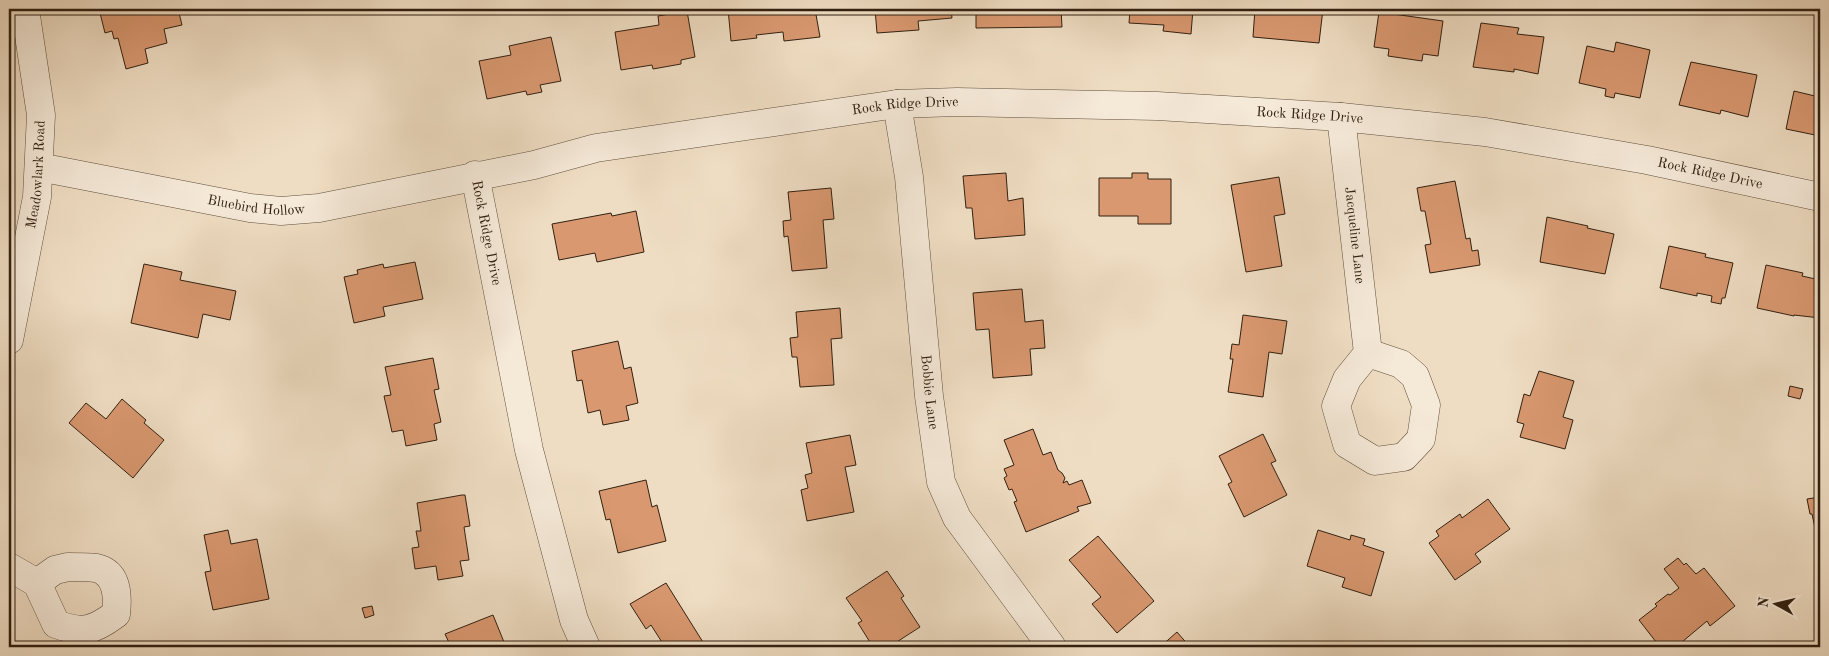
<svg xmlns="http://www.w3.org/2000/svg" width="1829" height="656" font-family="'Old Standard TT',serif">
  <rect width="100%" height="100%" fill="#efddc3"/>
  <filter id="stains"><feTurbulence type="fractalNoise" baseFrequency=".004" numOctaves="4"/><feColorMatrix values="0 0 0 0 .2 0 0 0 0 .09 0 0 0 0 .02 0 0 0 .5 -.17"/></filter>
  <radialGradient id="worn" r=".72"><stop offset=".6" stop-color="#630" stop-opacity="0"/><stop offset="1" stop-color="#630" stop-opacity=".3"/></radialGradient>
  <path fill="#d99870" stroke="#312011" d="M99,9h79l4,16 -18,4 3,14 -22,6 3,14 -22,6 -8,-31 -4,1 -2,-8 -7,2z
    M728,9h87l5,28 -36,4 -1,-9 -27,3 1,3 -26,3z
    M875,9h76l1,9 -34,3 1,9 -42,3z
    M976,9h85l1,18 -86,1z
    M1130,9h63l-2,25 -28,-3 1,-6 -35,-2z
    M1255,9h68l-4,34 -66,-6z
    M687,11l8,46 -14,3v4l-28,5 -1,-4 -31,5 -6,-38 44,-7 -1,-9z
    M1379,12l64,9 -5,35 -15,-2 -1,7 -34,-5 1,-7 -15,-2z
    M1481,23l38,5 -2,6 27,3 -6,37 -24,-5v3l-41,-5z
    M551,37l10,44 -21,4 2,7 -15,3 -1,-4 -39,8 -8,-38 32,-6 -2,-9z
    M1616,42l34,8 -10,48 -25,-5 -1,5 -9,-2 1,-7 -27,-6 8,-37 27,6z
    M1691,62l66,13 -9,42 -27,-7 -1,4 -41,-9z
    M1794,91l25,6 1,-4v43l-34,-7z
    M1006,173l2,28 15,-3 2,37 -50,4 -3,-31h-6l-3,-32z
    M1132,173h16v6h23v45h-33v-8h-39v-38h33z
    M1279,177l6,37 -11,2 8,50 -36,6 -15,-87z
    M1455,181l11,58 4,-1 2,13 6,-1 2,15 -50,8 -5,-28 6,-1 -6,-33h-4l-4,-23z
    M831,188l3,31 -11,1 4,48 -35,3 -4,-35 -4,1 -1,-16 8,-1 -3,-28z
    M636,211l8,41 -47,10 -2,-9 -36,7 -7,-36 59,-11 1,3z
    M1547,217l41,9 -1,2 27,6 -9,40 -65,-12z
    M1669,246l37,8 -1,3 28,6 -8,35h-3l-1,6 -10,-2 1,-6 -15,-3v3l-37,-8z
    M415,262l8,37 -40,8 2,9 -31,7 -10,-46 14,-3 -1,-4 26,-6 1,4z
    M144,264l38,8 -2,8 56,11 -6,29 -27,-6 -5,24 -67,-15z
    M1766,265l37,8 -1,3 18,4v38l-26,-3v1l-37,-8z
    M1022,289l3,33 18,-2 2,28 -15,1 2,26 -39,3 -4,-49 -13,1 -3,-37z
    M840,308l2,30 -11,1 3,46 -34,2 -3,-30h-5l-2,-19 8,-1 -2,-25z
    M1243,315l44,6 -5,33 -13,-2 -6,45 -35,-5 5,-33h-3l2,-15 7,1z
    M618,341l6,28 7,-2 7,36 -12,3 3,14 -26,5 -3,-15 -12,3 -6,-33 -5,1 -5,-30z
    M433,358l6,31 -5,1 7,32 -7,2 3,16 -31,6 -3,-16 -11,2 -8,-36 7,-1 -6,-28z
    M1539,371l35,10 -11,36 10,3 -8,29 -45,-12 4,-13 -7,-2 7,-28 6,2z
    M1790,386l13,3 -3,10 -12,-3z
    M122,399l24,21 -2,3 20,17 -31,38 -64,-55 17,-20 20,16z
    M1033,429l10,26 8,-3 7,18 4,3 3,5 -2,5 4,-2 2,4 13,-5 9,23 -14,4 2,4 -53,21 -12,-30 3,-1 -5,-12 -3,1 -5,-12 3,-2 -3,-7 10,-4 -10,-25z
    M1263,434l13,27 -5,2 16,32 -43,22 -16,-33 4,-2 -13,-26z
    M850,435l6,30 -11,2 9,45 -47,9 -6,-31 7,-2 -3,-13 7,-2 -6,-30z
    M646,480l6,27 5,-2 9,36 -48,12 -8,-34 -4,1 -7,-29z
    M462,495h3l5,31 -6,1 5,33 -9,1 3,15 -25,4 -2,-14 -21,3 -3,-21 7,-1 -3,-16h5l-4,-28z
    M1820,497v66l-1,1 -4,-17h4l-7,-33h-2l-3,-15z
    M1488,499l22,30 -35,25 6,8 -26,18 -26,-37 10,-7 -3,-5 24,-17 2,4z
    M228,530l3,14 26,-5 12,60 -56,11 -8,-38 6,-1 -7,-36z
    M1318,530l32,10 1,-5 14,4 -2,6 21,7 -13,44 -29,-9 3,-9 -38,-12z
    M1098,536l56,65 -37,32 -25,-29 9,-7 -32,-37z
    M1678,558l6,7 2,-2 10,11 8,-6 31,38 -25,20 -3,-5 -31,26h-16l-21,-27 18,-14 -2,-2 13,-10 2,1 9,-7 -15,-19z
    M887,571l17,25 -3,2 19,29 -31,20h-16l-15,-24 4,-2 -16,-23z
    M666,583l40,64h-41l-14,-22 -5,4 -16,-25z
    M372,606l2,9 -9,3 -3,-10z
    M493,615l13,32h-55l-6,-13z
    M1177,632l13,15h-30z"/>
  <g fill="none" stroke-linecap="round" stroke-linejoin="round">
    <g stroke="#604f3e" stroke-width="29">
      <g id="minor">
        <path id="s1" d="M897,104l12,73 20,219 12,86 16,36 95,129"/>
        <path id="s2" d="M1341,117l27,236 -21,26 -11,27 11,38 28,17 29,-4 17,-18 5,-34 -11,-29 -14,-12 -33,-11"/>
        <path id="s3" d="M39,167l211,41 31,3 38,-3 215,-43 62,-17 301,-44 60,-2 200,4 184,11 144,15 162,28 173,37"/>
        <path id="s4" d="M475,175l54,275 45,170 12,27"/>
        <path id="s5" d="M9,340l28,-143 4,-82 -16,-106"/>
        <path d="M9,567l28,16"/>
        <path d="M68,567c9,0 19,0 28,1 22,5 22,29 20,46 -23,17 -33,20 -60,10l-19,-41 18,-13z"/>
      </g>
    </g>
    <use href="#minor" stroke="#f5e9d8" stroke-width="28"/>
  </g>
  <g text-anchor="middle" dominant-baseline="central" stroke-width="5" stroke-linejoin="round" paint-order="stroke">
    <g font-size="14" fill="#312011" stroke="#f5e9d8">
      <text stroke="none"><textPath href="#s3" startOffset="880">Rock Ridge Drive</textPath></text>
      <text stroke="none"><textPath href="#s3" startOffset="1285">Rock Ridge Drive</textPath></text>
      <text stroke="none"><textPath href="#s3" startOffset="1690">Rock Ridge Drive</textPath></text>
      <text stroke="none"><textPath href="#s5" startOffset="168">Meadowlark Road</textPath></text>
      <text stroke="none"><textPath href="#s3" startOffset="221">Bluebird Hollow</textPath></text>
      <text stroke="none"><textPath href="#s4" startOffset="59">Rock Ridge Drive</textPath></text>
      <text stroke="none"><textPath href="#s2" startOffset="119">Jacqueline Lane</textPath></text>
      <text stroke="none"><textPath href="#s1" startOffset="290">Bobbie Lane</textPath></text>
    </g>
  </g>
  <rect width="1829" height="656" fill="none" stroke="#efddc3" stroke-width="30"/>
  <rect x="10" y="10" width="1809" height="636" fill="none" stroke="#312011" stroke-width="2.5"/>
  <rect x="15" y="15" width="1799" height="626" fill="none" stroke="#312011"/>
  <g transform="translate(1776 604) rotate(278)" stroke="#f5e9d8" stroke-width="4" paint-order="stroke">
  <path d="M0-4L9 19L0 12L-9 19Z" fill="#312011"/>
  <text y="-8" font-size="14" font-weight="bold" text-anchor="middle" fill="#312011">N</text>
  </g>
  <rect width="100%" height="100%" filter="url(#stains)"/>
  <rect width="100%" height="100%" fill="url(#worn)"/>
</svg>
